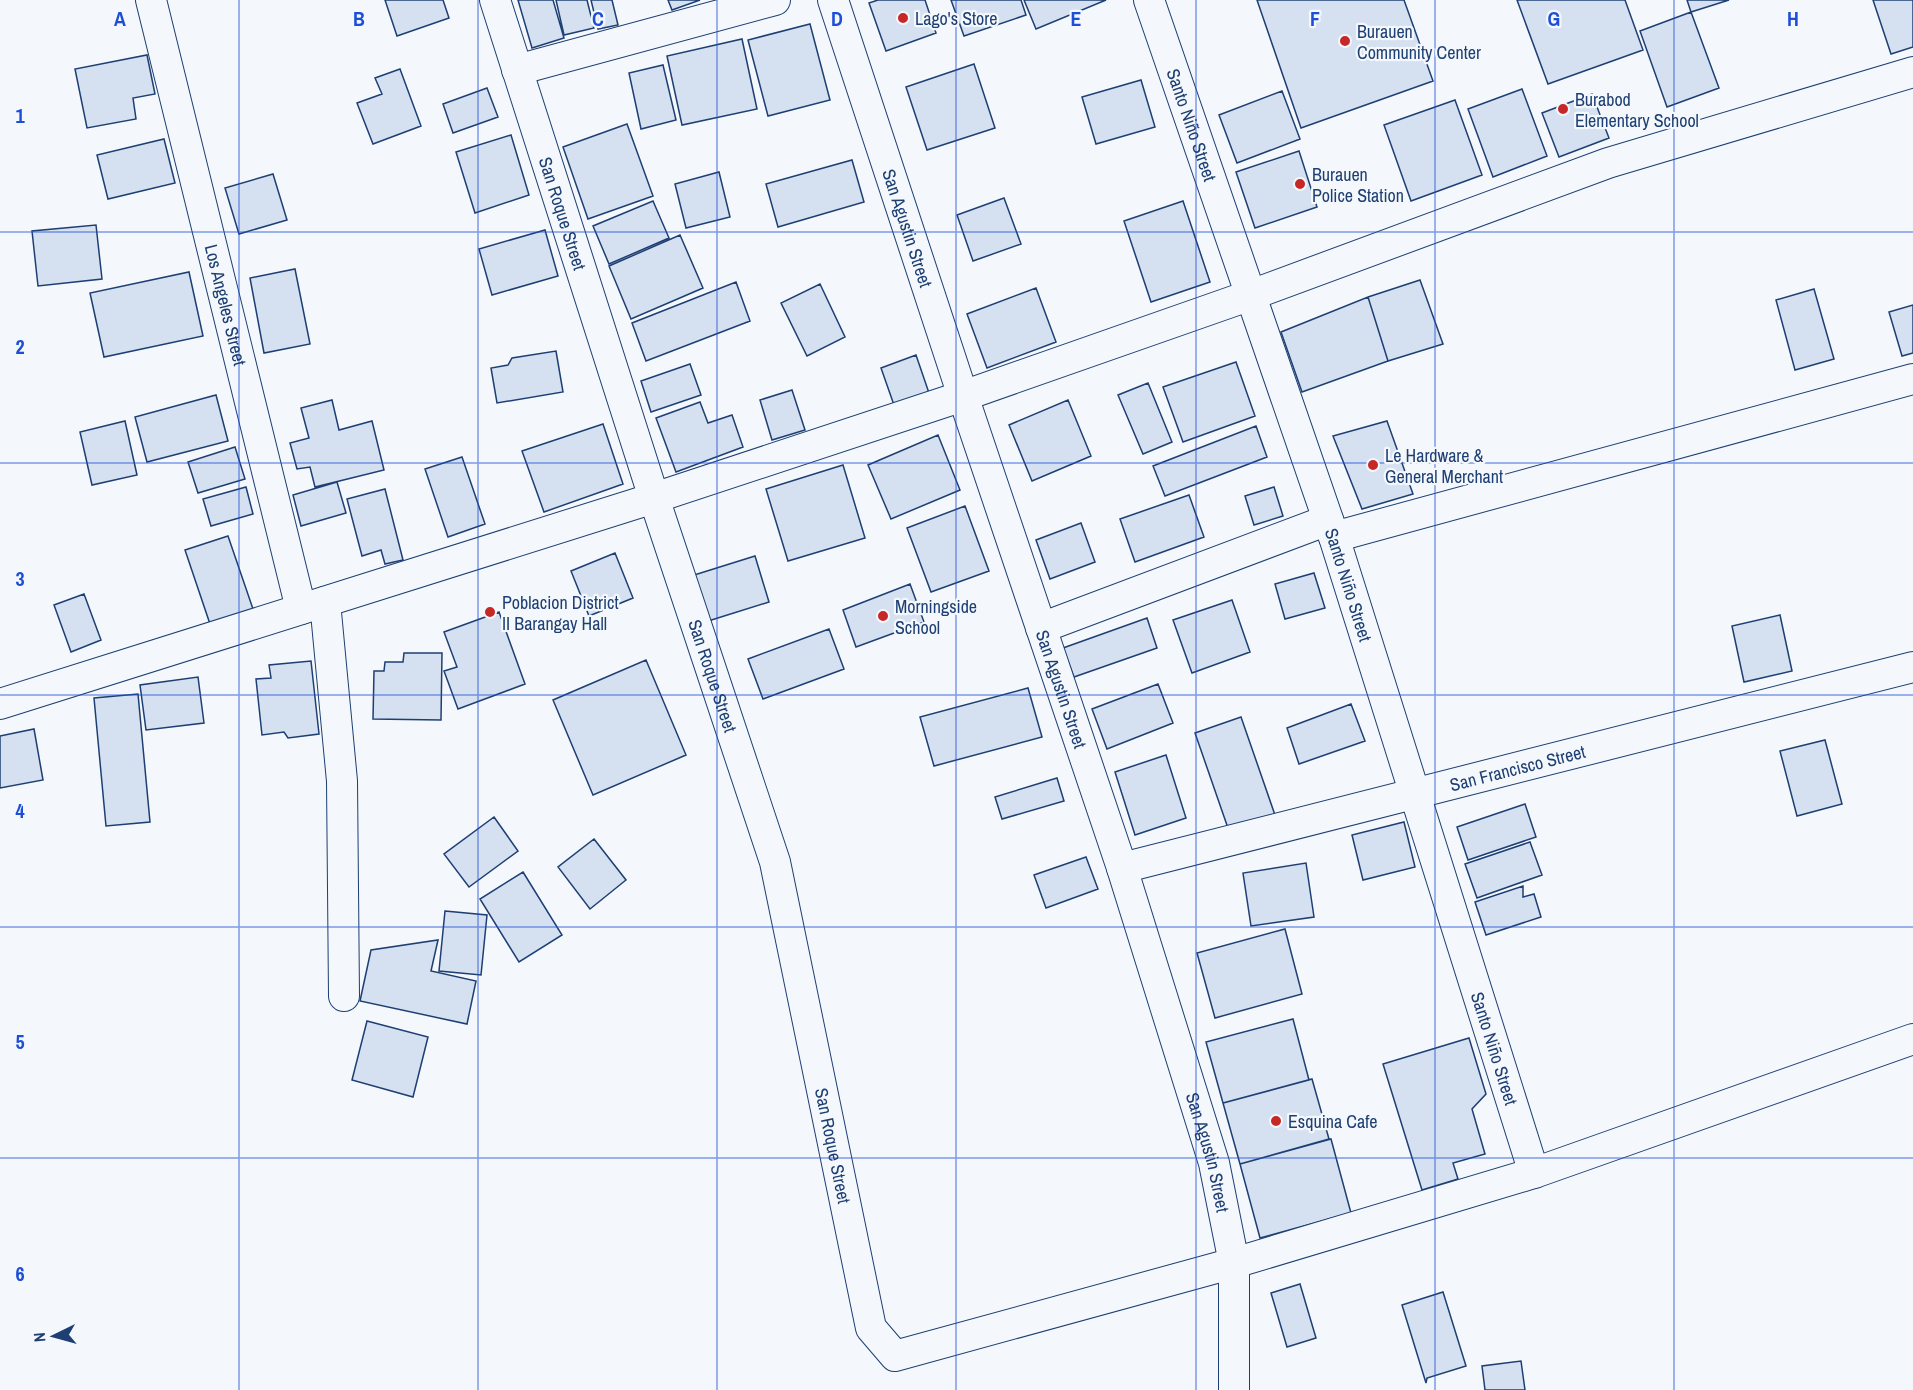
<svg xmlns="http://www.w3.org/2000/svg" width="1913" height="1390" font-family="'Archivo Narrow',sans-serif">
  <rect width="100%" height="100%" fill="#f4f7fb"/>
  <path fill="#d5e0f0" stroke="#1d3f73" stroke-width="1.5" d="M385,0h58l6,18 -52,18z
    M518,0h35l11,38 -32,10z
    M556,0h31l7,28 -30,7z
    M591,0h21l6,25 -20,4z
    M668,0h32l-28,10z
    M878,0h47l11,33 -50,18 -17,-48z
    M951,0h70l5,15 -62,21z
    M1024,0h82l-70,29z
    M1257,0h147l29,81 -132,47z
    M1517,0h108l18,50 -95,34z
    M1687,0h42l-38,12z
    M1873,0h40v47l-22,7z
    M1691,12l28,76 -52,19 -27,-76z
    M810,24l20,76 -62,16 -20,-76z
    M742,39l15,70 -75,16 -15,-69z
    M147,55l8,39 -22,4 3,21 -49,9 -12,-59z
    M974,64l21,64 -68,22 -21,-63z
    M663,65l13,55 -35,9 -12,-56z
    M400,69l21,57 -48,18 -16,-41 25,-9 -7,-16z
    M1141,80l14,47 -59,17 -14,-47z
    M487,88l11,29 -45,16 -10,-29z
    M1522,89l25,67 -54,21 -25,-68z
    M1282,91l18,48 -63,24 -18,-48z
    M1592,94l17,44 -50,19 -17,-44z
    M1455,100l27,75 -71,26 -27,-76z
    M627,124l26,72 -65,23 -25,-72z
    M511,135l18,60 -54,18 -19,-61z
    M164,139l11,44 -67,16 -11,-44z
    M1299,151l18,56 -62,21 -19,-56z
    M852,160l12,42 -86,25 -12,-43z
    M719,172l11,45 -44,11 -11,-44z
    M273,174l14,46 -48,14 -14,-46z
    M1004,198l17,46 -48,17 -16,-46z
    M653,201l16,37 -60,26 -16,-38z
    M1183,201l27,81 -59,20 -27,-81z
    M96,225l6,54 -64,7 -6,-55z
    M545,230l13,46 -66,19 -13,-46z
    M680,235l23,53 -72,31 -22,-53z
    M295,269l15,75 -46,9 -14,-75z
    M189,272l14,64 -99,21 -14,-64z
    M1420,280l23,64 -55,17 -20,-64z
    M736,282l14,39 -104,40 -14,-38z
    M820,284l25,53 -38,19 -26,-53z
    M1036,288l20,54 -69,26 -20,-54z
    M1814,289l20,70 -39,11 -19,-70z
    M1368,297l20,64 -86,31 -21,-60z
    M1913,305v48l-11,3 -13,-44z
    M556,351l7,41 -66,11 -6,-35 17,-3 4,-7z
    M916,355l13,38 -35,12 -13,-37z
    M1236,362l19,54 -72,26 -20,-55z
    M690,364l11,31 -50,17 -10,-31z
    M1148,383l24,59 -29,12 -25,-59z
    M792,390l13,40 -33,10 -12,-40z
    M216,395l12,46 -81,21 -12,-45z
    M332,400l7,30 33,-9 12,49 -69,17 -5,-20 -13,2 -7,-26 19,-5 -8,-30z
    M1068,400l23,56 -59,25 -23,-56z
    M700,402l8,21 24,-8 11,32 -67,25 -20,-54z
    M125,421l12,54 -45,10 -12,-53z
    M1387,421l26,73 -51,15 -29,-73z
    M603,424l20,60 -79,28 -22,-61z
    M1256,426l11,31 -102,39 -12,-30z
    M938,435l22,55 -69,29 -23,-54z
    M235,447l10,32 -47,14 -10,-31z
    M462,457l23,67 -37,13 -23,-68z
    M843,465l22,73 -77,23 -22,-72z
    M337,482l9,31 -45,13 -8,-31z
    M246,487l7,27 -42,12 -8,-27z
    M1274,487l9,29 -29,9 -9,-29z
    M385,489l18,71 -18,4 -4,-14 -19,6 -15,-57z
    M1189,495l15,42 -69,25 -15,-43z
    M965,506l24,65 -58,21 -24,-64z
    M1081,523l14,39 -45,17 -14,-39z
    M228,536l25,73 -43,15 -25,-74z
    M615,553l18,45 -44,18 -18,-45z
    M615,553l18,45 -44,18 -18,-45z
    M755,556l14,46 -64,20 -14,-46z
    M1314,573l11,35 -40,11 -10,-35z
    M910,584l14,38 -68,25 -13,-37z
    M84,594l17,46 -30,12 -17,-47z
    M1232,600l18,52 -58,21 -19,-53z
    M499,612l26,72 -67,25 -14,-38 13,-4 -13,-35z
    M1780,615l12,56 -48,11 -12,-56z
    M1147,618l10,30 -83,29 -11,-29z
    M829,629l15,40 -81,30 -15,-40z
    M404,653h38l-1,67 -68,-1 1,-48h10l1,-9h18z
    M646,660l40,95 -93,40 -40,-95z
    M311,661l8,73 -31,4 -4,-6 -22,3 -6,-56 15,-1 -2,-13z
    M198,677l6,46 -58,7 -6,-45z
    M1158,684l15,39 -66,26 -15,-40z
    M1028,688l14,49 -108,29 -14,-49z
    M138,694l12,128 -44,4 -12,-128z
    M1351,704l14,37 -66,23 -12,-36z
    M1241,717l34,98 -46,16 -34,-98z
    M34,729l9,51 -43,8v-52z
    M1825,740l17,64 -45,12 -17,-65z
    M1166,755l20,63 -51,17 -20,-63z
    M1057,778l7,23 -62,18 -7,-22z
    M1525,804l11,33 -68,23 -11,-33z
    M494,817l24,34 -49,36 -25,-33z
    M1404,822l11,45 -52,13 -11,-45z
    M594,839l32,41 -36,29 -32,-42z
    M1530,842l12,33 -65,23 -12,-34z
    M1086,857l12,32 -52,19 -12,-33z
    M1306,863l8,54 -63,9 -8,-53z
    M523,872l39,63 -43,27 -39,-63z
    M1523,886v11l11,-3 7,23 -55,18 -11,-33z
    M445,911l42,4 -6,60 -42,-4z
    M1285,929l17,65 -87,24 -18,-65z
    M438,940l-7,31 45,10 -9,43 -107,-23 11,-51z
    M1293,1019l16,61 -86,23 -17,-61z
    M367,1021l61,16 -15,60 -61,-17z
    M1469,1038l17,56 -14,15 13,45 -32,9 5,16 -36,11 -39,-126z
    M1312,1079l17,60 -89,25 -17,-61z
    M1331,1139l20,74 -91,25 -20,-74z
    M1300,1284l16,54 -29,9 -16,-54z
    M1443,1292l23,74 -39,12 -1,5 -24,-78z
    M1521,1361l4,29h-40l-3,-24z"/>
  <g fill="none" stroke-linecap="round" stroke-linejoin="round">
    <g stroke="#1d3f73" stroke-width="32">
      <g id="minor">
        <path id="s1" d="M151,0l150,609"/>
        <path id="s2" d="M495,0l159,498 121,364 96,466 24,28 339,-93 300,-90 379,-134"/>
        <path id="s3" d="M833,0l130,396 159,472 92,295 20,100v127"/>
        <path id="s4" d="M1149,0l185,537 200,636"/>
        <path d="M517,70l258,-70"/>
        <path d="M1334,537l579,-158"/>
        <path d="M325,602l17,179 2,215"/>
        <path d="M1041,628l287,-108"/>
        <path d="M0,704l654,-206 309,-102 288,-101 357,-132 305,-91"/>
        <path id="s5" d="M1122,868l791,-201"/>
      </g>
    </g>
    <use href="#minor" stroke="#f4f7fb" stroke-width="30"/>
  </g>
  <path fill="none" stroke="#1d4ed8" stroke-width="1.5" stroke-opacity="0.55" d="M239,0v1390M478,0v1390M717,0v1390M956,0v1390M1196,0v1390M1435,0v1390M1674,0v1390M0,232h1913M0,463h1913M0,695h1913M0,927h1913M0,1158h1913"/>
  <g fill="#c62828" stroke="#f4f7fb" stroke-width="2">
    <circle cx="903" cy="18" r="6"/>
    <circle cx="1345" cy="41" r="6"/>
    <circle cx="1563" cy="109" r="6"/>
    <circle cx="1300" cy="184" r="6"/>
    <circle cx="1373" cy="465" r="6"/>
    <circle cx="490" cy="612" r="6"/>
    <circle cx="883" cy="616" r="6"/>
    <circle cx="1276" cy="1121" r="6"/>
  </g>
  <g text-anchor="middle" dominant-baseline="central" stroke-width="4.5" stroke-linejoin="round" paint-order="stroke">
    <g font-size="18" fill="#1d3f73" stroke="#f4f7fb" text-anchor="start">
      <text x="915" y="18">Lago's Store</text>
      <text x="1357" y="31">Burauen<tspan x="1357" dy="21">Community Center</tspan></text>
      <text x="1575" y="99">Burabod<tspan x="1575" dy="21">Elementary School</tspan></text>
      <text x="1312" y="174">Burauen<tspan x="1312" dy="21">Police Station</tspan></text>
      <text x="1385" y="455">Le Hardware &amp;<tspan x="1385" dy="21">General Merchant</tspan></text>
      <text x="502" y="602">Poblacion District<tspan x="502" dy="21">II Barangay Hall</tspan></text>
      <text x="895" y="606">Morningside<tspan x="895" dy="21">School</tspan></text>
      <text x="1288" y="1121">Esquina Cafe</text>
    </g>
    <g font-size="18" fill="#1d3f73" stroke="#f4f7fb">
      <text stroke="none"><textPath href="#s4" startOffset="132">Santo Niño Street</textPath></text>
      <text stroke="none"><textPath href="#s2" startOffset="224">San Roque Street</textPath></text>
      <text stroke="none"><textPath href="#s3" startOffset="240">San Agustin Street</textPath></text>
      <text stroke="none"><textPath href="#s1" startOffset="314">Los Angeles Street</textPath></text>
      <text stroke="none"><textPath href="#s4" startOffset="618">Santo Niño Street</textPath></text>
      <text stroke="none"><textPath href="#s2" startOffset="710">San Roque Street</textPath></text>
      <text stroke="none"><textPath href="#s3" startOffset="726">San Agustin Street</textPath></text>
      <text stroke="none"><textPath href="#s5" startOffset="408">San Francisco Street</textPath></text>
      <text stroke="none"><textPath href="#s4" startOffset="1104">Santo Niño Street</textPath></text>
      <text stroke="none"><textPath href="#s2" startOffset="1196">San Roque Street</textPath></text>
      <text stroke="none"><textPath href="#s3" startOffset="1212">San Agustin Street</textPath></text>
    </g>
  </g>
  <g font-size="20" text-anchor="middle" font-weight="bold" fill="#1d4ed8" stroke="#f4f7fb" stroke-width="4.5" stroke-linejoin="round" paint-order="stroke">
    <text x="120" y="26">A</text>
    <text x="359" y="26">B</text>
    <text x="598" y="26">C</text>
    <text x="837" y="26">D</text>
    <text x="1076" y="26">E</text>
    <text x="1315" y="26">F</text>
    <text x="1554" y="26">G</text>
    <text x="1793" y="26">H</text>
    <text x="20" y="123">1</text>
    <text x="20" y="354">2</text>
    <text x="20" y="586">3</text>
    <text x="20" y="818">4</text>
    <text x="20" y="1049">5</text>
    <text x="20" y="1281">6</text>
  </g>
  <g transform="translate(54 1336) rotate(265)" stroke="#f4f7fb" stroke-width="4.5" paint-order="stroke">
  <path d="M0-4.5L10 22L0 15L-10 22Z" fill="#1d3f73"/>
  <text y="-9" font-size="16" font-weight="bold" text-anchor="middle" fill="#1d3f73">N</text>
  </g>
</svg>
